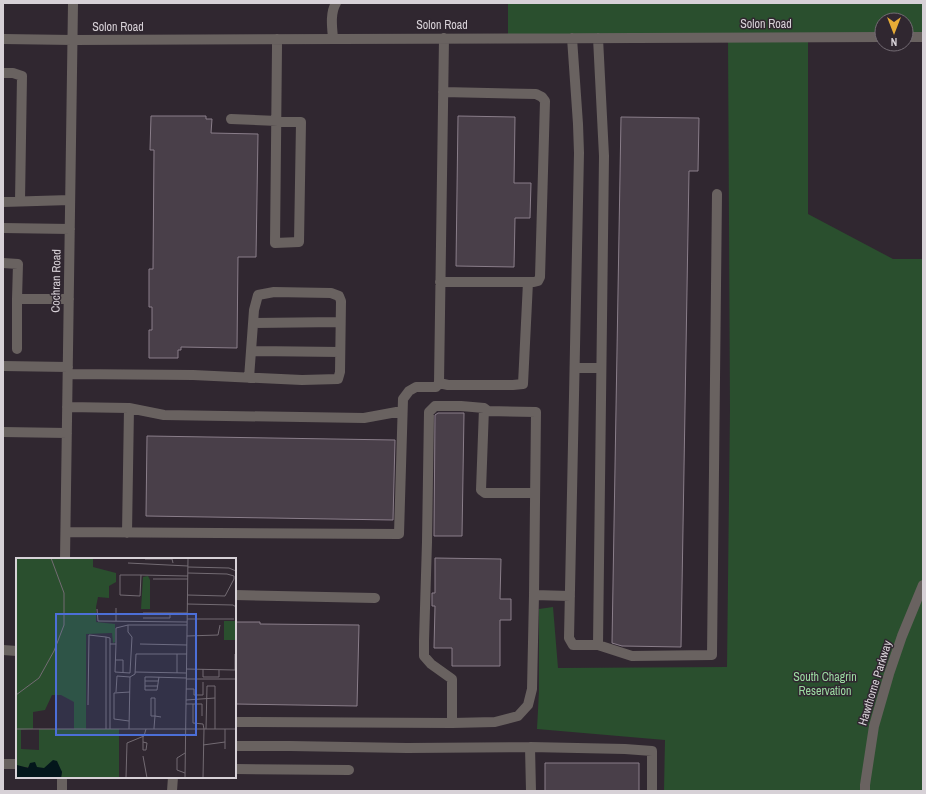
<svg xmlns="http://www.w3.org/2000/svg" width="926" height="794" font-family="'Archivo Narrow',sans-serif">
  <rect width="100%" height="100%" fill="#302730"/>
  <path fill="#2a4f2e" d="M508,3h415v34h-17v-17h-24v17h-74v177l85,45h30v532h-259l1,-51 -128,-11 2,-38v-82l14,-2 5,61 169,-1 3,-257 -2,-372h-220z"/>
  <path fill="#493f49" stroke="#8a7e8a" d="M151,116h55v3h6l-1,14 47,1 -2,123h-18l-1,91 -56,-1v3h-3v8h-29v-28h3v-23h-3v-38h4l1,-119h-4z
    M458,116l57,1 -1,66h17l-1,35h-15l-1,49 -58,-1z
    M621,117l78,1 -1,53h-9l-8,476 -59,-1 -10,-3z
    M438,413h26l-2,123h-28l1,-121z
    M147,436l248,4 -2,80 -247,-4z
    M435,558l66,1 -1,40h11v21h-11v46h-48v-18h-18l1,-42h-3v-13h3z
    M235,622h25v2l99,1 -2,81 -122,-2z
    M545,763h94v28h-94z"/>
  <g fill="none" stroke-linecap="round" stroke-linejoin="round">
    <path stroke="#696260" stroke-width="10" d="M906,37h17
      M333,38c-1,-11 -3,-25 3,-35
      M572,38l6,86 1,29 -10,485 4,7h25l6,-489 -6,-118
      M3,39l70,1 809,-3
      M3,73h10l9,3 -2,125
      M231,119l70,3 -2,120 -24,1 2,-196v-8
      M3,202l67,-2
      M3,228l67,1
      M3,263l15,1 -1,35h52
      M440,282h94l4,-1 2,-4 5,-176 -3,-4 -6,-3 -93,-2
      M253,323l87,-1
      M17,349v-50
      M251,351l89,1
      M3,366l65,1
      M575,368h26
      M68,374l125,1 109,5 36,-1 2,-7 1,-71 -2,-5 -8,-3 -57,-1 -16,3 -4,15 -5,68
      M439,383l9,2h65l10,-1 5,-102
      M67,407l62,1 35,7 200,3 38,-7
      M484,408l-3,82 4,3h50
      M3,432l64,1
      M66,532l333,2 4,-135 6,-8 7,-4h20l3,-4 5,-345
      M127,533l2,-125
      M65,559l8,-556
      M235,595l140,3
      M534,595l-2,94 -4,16 -10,11 -23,6 -43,1v-44l-21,-15 -7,-8v-15l3,-99 2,-130 6,-6h26l23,2 4,3 48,1 -2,183 36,1
      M598,645l34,11 80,-1 5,-461
      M3,650l14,1
      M235,722l217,1
      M235,746h55l117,2 123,-1 95,2 27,2v40
      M530,747l1,44
      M3,764h14
      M235,769l114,1
      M62,791v-14
      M172,791l1,-14
      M865,791v-6l9,-59 15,-52 13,-38 21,-51"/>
  </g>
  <g text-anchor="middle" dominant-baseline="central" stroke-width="3" stroke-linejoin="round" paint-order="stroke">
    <g font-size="12" fill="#d7d1d7" stroke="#302730">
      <text x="766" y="24">Solon Road</text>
      <text x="442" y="25">Solon Road</text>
      <text x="118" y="27">Solon Road</text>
      <text transform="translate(56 281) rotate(-89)">Cochran Road</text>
      <text transform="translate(875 683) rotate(-73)">Hawthorne Parkway</text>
    </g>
    <g font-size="12" fill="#9bdaa1" stroke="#302730">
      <text x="825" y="677">South Chagrin<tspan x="825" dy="14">Reservation</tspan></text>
    </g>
  </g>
  <g transform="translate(16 558)">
    <rect width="220" height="220" fill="#302730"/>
    <path d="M0,0h77v9l23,6v9l-7,4v12l-11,-1 -2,10v15l19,2v18l-2,1 -1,-10 -26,1v95h33v49h-58l1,-7 -46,-5zM36,137h9l13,7v27h-35v21l-18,-1v-19l12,-1v-17l12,-2zM132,18l2,4v29h-9l2,-32zM208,63h12v19h-12z" fill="#2a4f2e" fill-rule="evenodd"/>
    <path d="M37,202l4,1 5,11 -1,6h-45l1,-13 11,3 2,-5 5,-1 2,5 7,1z" fill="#03161b"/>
    <path fill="none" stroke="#736b73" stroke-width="1" d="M129,1h27l1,4M112,5l60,3M172,9l41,1 7,3M125,17l-1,21 -20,-1v-20h21l47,1M137,21h35M171,37l38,1 9,-17v-3l-7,-2 -39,-1M171,46l46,1 3,2M100,50v13M81,51l1,12 89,1M127,55h44M127,60h27v-5M171,61h47M112,67h59M171,78l31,-1 2,-10M94,86h6l-1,28 15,1 2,-36 -4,-5v-7l-12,3v16M124,86l47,1M99,102h8v13M170,111l49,1v-16M187,111v8h16v-7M119,114l51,1M161,115v-19M143,119l-2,13h-12v-13h6l35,1M170,121h50M129,123h13M129,128h13M170,131h8v6h9v-13M100,134l1,-16 13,1M0,137l23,-17 15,-27 10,-26v-32l-13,-35M170,142l29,-2v31M170,146h16v12M177,146v19l10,1 1,5 -1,49M72,147l1,-70 17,2M113,163l-15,-2v-26l16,-1M0,171h220M90,171v-92l4,1v91M113,171l1,-52 5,-3 1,-20h51M138,171v-1l1,-12v-18h-4v18h4l6,1M190,171l1,-43h8v12M209,171v20M187,187l22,-3M127,192h3l1,-7 -4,-1M127,192v-14M127,198l4,22M169,215l-8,-3v-12l8,-5M110,220l1,-35 17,-7 2,-7M169,220l3,-220"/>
    <path fill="#4c6fd8" fill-opacity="0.15" stroke="#4c6fd8" stroke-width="2" d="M40,56h140v121h-140z"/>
    <rect width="220" height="220" fill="none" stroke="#d7d1d7" stroke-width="2"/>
  </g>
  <rect width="926" height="794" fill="none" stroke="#d7d1d7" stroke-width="8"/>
  <g transform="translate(894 32) rotate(180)"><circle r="19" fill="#302730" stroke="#736b73"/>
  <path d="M0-3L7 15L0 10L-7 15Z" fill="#e7ac36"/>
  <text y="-6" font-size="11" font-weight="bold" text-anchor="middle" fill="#d7d1d7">N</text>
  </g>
</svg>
